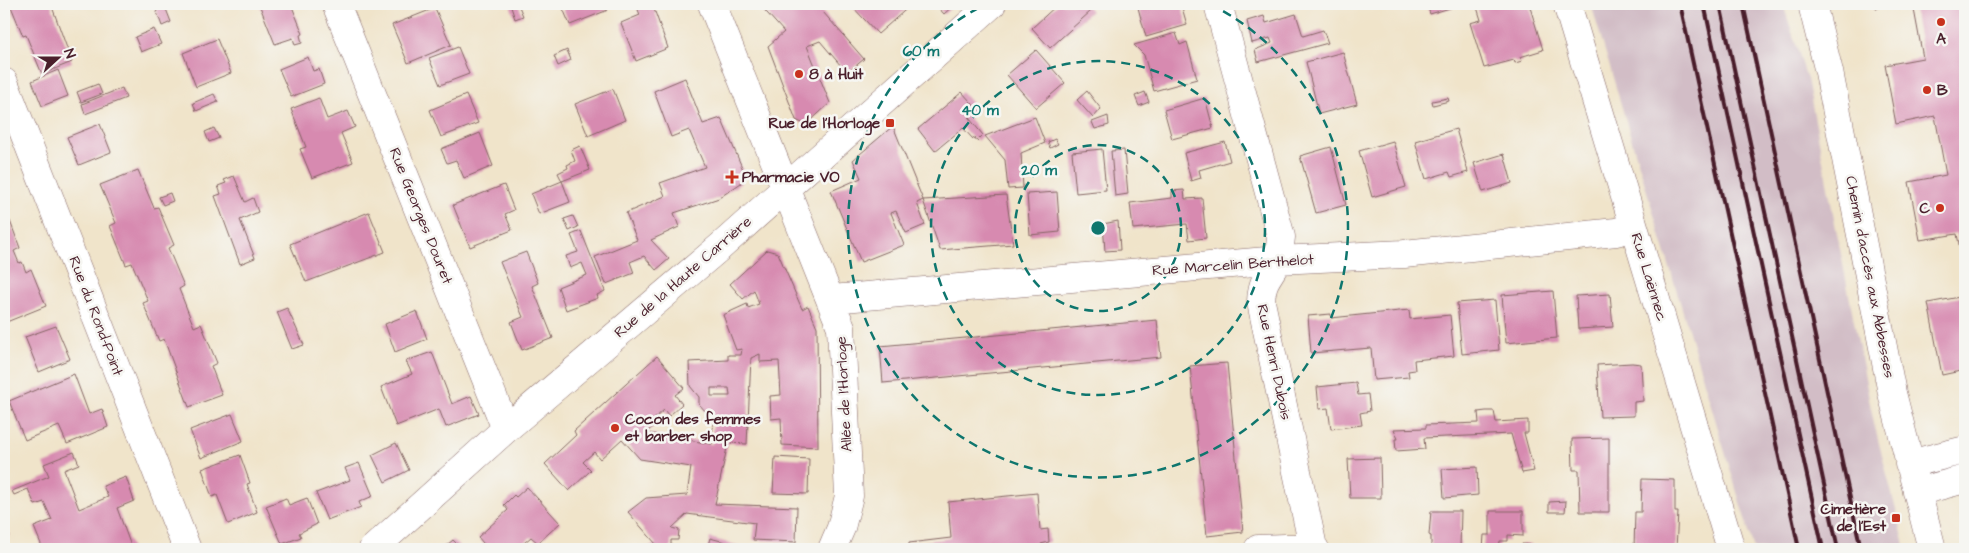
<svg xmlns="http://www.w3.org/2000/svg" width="1969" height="553" font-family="'Architects Daughter',sans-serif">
  <rect width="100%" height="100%" fill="#f6f6f2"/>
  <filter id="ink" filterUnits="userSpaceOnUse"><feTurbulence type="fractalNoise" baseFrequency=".02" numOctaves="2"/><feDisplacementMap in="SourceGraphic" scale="10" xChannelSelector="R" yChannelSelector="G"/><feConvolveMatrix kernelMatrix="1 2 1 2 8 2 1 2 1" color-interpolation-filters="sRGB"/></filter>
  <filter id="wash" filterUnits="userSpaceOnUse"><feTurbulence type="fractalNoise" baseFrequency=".0096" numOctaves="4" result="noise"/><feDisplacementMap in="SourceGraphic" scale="20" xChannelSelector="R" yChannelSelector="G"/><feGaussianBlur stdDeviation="1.12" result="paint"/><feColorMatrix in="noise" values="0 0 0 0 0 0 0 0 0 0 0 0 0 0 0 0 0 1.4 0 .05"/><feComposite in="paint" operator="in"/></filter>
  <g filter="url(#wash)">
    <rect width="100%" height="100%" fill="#f0e4ca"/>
    <path fill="#d2bdc6" d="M1591,4h192l24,75 67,345 32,125h-152z"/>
    <g id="blocks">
      <path fill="#d78ab0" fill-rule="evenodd" d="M10,4h41l21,58 -30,12 -16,-39 -3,1z
        M154,4h10l7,18 -9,4z
        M259,4h32l12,30 -3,1 2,8 -7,2 -2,-7 -18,6z
        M393,4h18l-16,6z
        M510,4h8l5,12 -8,3z
        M561,4h44l3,6 -38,15z
        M636,4h32l-14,5 14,39 -32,13 -15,-38 19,-8z
        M759,4h57l48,55 -17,14 -27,-32 -13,5 23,57 -24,22 -10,-5 -28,-74 16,-14z
        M850,4h28l1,1 2,-1h31l-34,30z
        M935,4h20l-11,10z
        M1058,4h27l6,7 -41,37 -18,-20z
        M1137,4h44l6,21 -41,12z
        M1427,4h36l-33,10z
        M1476,4h53l14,46 -23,7 2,4 -7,2 -1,-3 -30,8 -14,-45 11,-3z
        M1875,4h19v1l-18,3z
        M1913,4h52v271l-8,-41 -37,6 -11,-58 37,-7 -11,-59 -39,8 -11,-59 38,-7z
        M435,8l16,37 -43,18 -16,-38z
        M1296,14l7,22 20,-6 5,13 -70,19 -3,-12 17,-7 -2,-5 -18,5 -5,-22 17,-5 2,7z
        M154,29l7,15 -20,8 -6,-15z
        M1176,33l4,12 7,-3 10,37 -43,12 -10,-36 -10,-10z
        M217,39l14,34 -35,14 -13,-34z
        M458,47l11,27 -29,11 -11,-27z
        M567,50l4,10 -13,6 -4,-10z
        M1036,50l29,33 -29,25 -29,-33z
        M1343,52l14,52 -38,10 -13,-52z
        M308,57l5,14 6,-2 5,15 -33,13 -12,-28z
        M58,70l10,26 -26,10 -10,-25z
        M685,78l18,46 18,-6 23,54 -3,11 -22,15 -45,15 5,14 -28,13 18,19 -13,11 -12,-14 -14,6 4,11 -28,11 -11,-27 42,-17 -11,-27 39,-17 -5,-13 45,-16 -16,-37 -18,7 -17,-46z
        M98,84l4,10 -21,8 -4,-10z
        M122,88l4,10 -41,16 -3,-10z
        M613,89l12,31 -37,16 -13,-32z
        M1087,91l14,18 -8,9 -16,-18z
        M962,92l16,18 -9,8 14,17 -6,6 -2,-3 -2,1 -10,-11 -28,23 -17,-22z
        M1145,92l4,10 -10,4 -4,-10z
        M214,94l4,8 -22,9 -3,-8z
        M466,95l12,28 -37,14 -11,-27z
        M319,98l8,21 21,-8 7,16 -14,6 12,29 -41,16 -12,-29 6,-2 -15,-38z
        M1205,98l8,30 -41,11 -8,-29z
        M1448,98l1,3 -16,4 -1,-4z
        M1108,116l1,9 -14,4 -3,-7z
        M1035,117l10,26 -24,10 2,35 -15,1 -3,-29 -20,-24z
        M100,124l11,28 -32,13 -12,-28z
        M893,126l30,74 -6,3 8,22 -19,8 -10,-22 -5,2 13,32 -43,17 -30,-71 30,-13 -8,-18z
        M214,128l5,10 -10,4 -4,-10z
        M1456,129l12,43 -17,5 -2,-5 -23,7 -11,-38z
        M480,133l13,33 -29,12 -8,-18 -9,3 -6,-14z
        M1055,139l3,5 -8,4 -2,-6z
        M1393,141l13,46 -34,10 -13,-46z
        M1225,142l5,19 -31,9 2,8 -10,3 -7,-28z
        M580,146l10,24 -28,11 -4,-8 10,-5 -1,-3 8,-4 -4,-11z
        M1331,147l15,58 -30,8 -16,-57z
        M1102,149l4,41 -30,3 -4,-41z
        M1124,150l4,44 -13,2 -4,-45z
        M1504,154l8,29 -29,9 -9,-29z
        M138,170l16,38 4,-1 16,38 -6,3 16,38 -5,3 15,38 7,-3 16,39 -6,3 11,29 -33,12 -25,-68 -5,2 -16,-38 5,-2 -16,-38 -6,2 -16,-39 6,-3 -16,-38z
        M234,176l11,26 8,-4 5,14 -18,8 15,38 -15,6 -25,-68 6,-2 -3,-8 8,-3 -2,-3z
        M562,181l8,21 -31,12 -8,-20z
        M504,185l10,25 -9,4 7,16 -42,17 -17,-42z
        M1184,190l1,9 17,-1 4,40 -17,2 -2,-16 -54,5 -3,-26 42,-5v-7z
        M1057,192l3,40 -30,3 -3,-41z
        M170,193l3,8 -10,4 -4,-8z
        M1006,195l7,49 -73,6 -17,-50z
        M369,212l16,40 -79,30 -16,-38z
        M573,216l5,11 -9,4 -5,-12z
        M10,221l10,27 -6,3 5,12 3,-1 4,10 5,-3 15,37 -42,17v-100z
        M1118,221l2,29 -15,1 -2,-27z
        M581,231l24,60 -8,4 1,3 -32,12 -8,-23 29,-12 -5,-12 -12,5 -4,-12 12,-4 -7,-17z
        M767,250l11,3 24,56 6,-3 9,21 1,120 -36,-2 -1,-27 -10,1 -1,-23 11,-1 -2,-34 -19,1v-8l-9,4 -4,86 -19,-1 -13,61 82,3 -1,35 -43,-2 2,-17 -68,-9 -15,14 7,2 -1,10h-7v9h-26l11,-5 -28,-32 18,-14 41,-3 4,-28 -51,-8 -18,-20 -22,20 -6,-7 -11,10 8,8 -22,21 -24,-27 31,-29 -2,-4 83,-75 27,32 -9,7 7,9 -13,12 -5,-6 -9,8 3,4 -12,11 66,11 1,-24 -14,-16v-7l-9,-11 -1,-24 39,-2v-5h13l1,-6 -6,1 -13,-35 24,-11 1,4 11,-4 -5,-14 -11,9 -13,-15zM711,388h18l1,8h-19z
        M526,252l12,31 -6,3 21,52 -31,12 -11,-28 12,-5 -23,-55z
        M1553,291l4,47 -51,5 -4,-48z
        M1610,294l3,33 -35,2 -2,-33z
        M1965,296v74l-23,5 -14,-72z
        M1495,300l4,50 -37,4 -5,-51z
        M287,308l17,37 -12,4 -15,-37z
        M1409,310l1,9 40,-4 4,41 -40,4 1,10 -7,1 1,6 -35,3 -3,-32 -60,5 -3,-37 23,-2v4z
        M417,311l10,28 -32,13 -10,-28z
        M1157,320l4,37 -278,26 -3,-37z
        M56,326l14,33 -31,13 -14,-35z
        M432,352l20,52 19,-8 8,18 -33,13 -7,-18 -43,17 -15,-39 31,-13 -6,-13z
        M1227,363l16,169 -36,4 -17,-170z
        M1632,363l9,1 2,37 -9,1v14l-34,1 -3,-52z
        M74,374l15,40 13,-5 6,18 -41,17 -8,-18 -34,14 -16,-39z
        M1356,383l2,12 10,-1 2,17 -10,2 2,12 -31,4 -3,-21 -9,1 -2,-22z
        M1486,411h8l2,11 32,-2v13h-4l10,38 -12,2 -11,-39 -87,4 1,11 -29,2 -1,-12h3l-4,-10 32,-1v-3l53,-2 -1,-11z
        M232,414l11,27 -42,17 -11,-28z
        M1609,438v74h-29l-1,-42h-6l-1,-31z
        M396,443l13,27 -24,12 -13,-27z
        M74,452l5,12 -15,6 15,39 29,-12 -5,-11 23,-9 8,24 -17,7 15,41h-89l-9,-22 18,-7 -8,-18 -9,3 -7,-16 -14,6 -2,-4 37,-15 -5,-12z
        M240,455l10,28 -3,1 10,28 -29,12 -11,-29 -5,2 -10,-28z
        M775,457l34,2 -1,35 -35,-1z
        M1380,458l1,40h-31l-2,-39z
        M359,463l14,33 -14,6 2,5 -34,13 -11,-27 34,-13 -5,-12z
        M1477,467l1,28 -34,3 -2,-29z
        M1642,479l33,1v32h3l-2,37h-42l1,-37h6z
        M527,487l33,36 -22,20 -7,-6 -14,12h-29l-10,-12 30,-27 -4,-5 10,-10 2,2z
        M1037,493l3,37 8,-1 1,13 -8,2 1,5h-133v-6l42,-5 -3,-36z
        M286,498l3,7 18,-7 10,26 -18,9 2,4 -19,7 -16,-38z
        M1566,501l-1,11h-16v-10z
        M1431,511h30l-1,38h-29v-13l-2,-1z
        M1490,511h33v25l-15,-1v6h-8l-1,8h-16l1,-14h6z
        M4,522l6,14 -6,3z
        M710,538l41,11h-44z
        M453,540l9,9h-20z
        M1522,544l10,1v4h-10z"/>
    </g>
  </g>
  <g filter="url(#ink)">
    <use href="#blocks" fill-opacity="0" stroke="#846463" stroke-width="1"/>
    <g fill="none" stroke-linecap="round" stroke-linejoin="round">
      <g stroke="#846463" stroke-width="29">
        <path id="minor" d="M336,4l170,425
          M712,4l129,323 8,169 -8,32 -9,21
          M1218,4l63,233c-1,8 -1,18 -4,24 -9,18 -15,18 -16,41l52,245 2,2
          M1567,4l164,545
          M1812,4l17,68 63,321 40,156
          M4,82l183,467
          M832,299l446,-39 126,-6 212,-22 18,-5
          M1909,464l56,-14
          M1917,492l48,-13
          M373,549l133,-120 214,-182 272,-243
          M1258,549l55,-2"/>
      </g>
      <use href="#minor" stroke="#fff" stroke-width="28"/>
      <path stroke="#4a1f2b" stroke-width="4" d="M1680,4l119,545
        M1704,4l119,545
        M1720,4l118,545
        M1743,4l118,545"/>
    </g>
  </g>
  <g fill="none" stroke="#0f766e" stroke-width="2.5" stroke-dasharray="9 6">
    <circle cx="1098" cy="228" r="83"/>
    <circle cx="1098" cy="228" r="167"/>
    <path d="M1210 4A250 250 0 1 1 986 4"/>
  </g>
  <g fill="#c8321e" stroke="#f6f6f2" stroke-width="2">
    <circle cx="1941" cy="22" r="5"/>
    <circle cx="799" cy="74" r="5"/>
    <circle cx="1927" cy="90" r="5"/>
    <rect x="885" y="118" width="10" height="10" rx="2.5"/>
    <path d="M729.5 169.5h5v5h5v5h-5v5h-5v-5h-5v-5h5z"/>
    <circle cx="1940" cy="208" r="5"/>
    <circle cx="615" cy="428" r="5"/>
    <rect x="1891" y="513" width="10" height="10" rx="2.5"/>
  </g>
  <g text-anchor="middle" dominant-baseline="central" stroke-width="5" stroke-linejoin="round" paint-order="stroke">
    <g font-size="15" font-weight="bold" fill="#4a1f2b" stroke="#f6f6f2" text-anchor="start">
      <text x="1941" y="39" text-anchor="middle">A</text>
      <text x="809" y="74">8 à Huit</text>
      <text x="1937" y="90">B</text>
      <text x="880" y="123" text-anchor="end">Rue de l'Horloge</text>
      <text x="742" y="177">Pharmacie VO</text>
      <text x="1930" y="208" text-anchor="end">C</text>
      <text x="625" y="419">Cocon des femmes<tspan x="625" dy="17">et barber shop</tspan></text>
      <text x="1886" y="509" text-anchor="end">Cimetière<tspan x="1886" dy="17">de l'Est</tspan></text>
    </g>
    <g font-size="15" fill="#4a1f2b" stroke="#f6f6f2">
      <text transform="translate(421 216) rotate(68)">Rue Georges Douret</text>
      <text transform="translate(1233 265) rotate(-4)">Rue Marcelin Berthelot</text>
      <text transform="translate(683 277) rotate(-41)">Rue de la Haute Carrière</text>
      <text transform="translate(1649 277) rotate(73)">Rue Laënnec</text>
      <text transform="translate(1870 277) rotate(79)">Chemin d'accès aux Abbesses</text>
      <text transform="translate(96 316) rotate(69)">Rue du Rond-Point</text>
      <text transform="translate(1274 362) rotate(78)">Rue Henri Dubois</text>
      <text transform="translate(844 394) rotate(-93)">Allée de l'Horloge</text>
    </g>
  </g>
  <circle cx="1098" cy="228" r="8" fill="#0f766e" stroke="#f6f6f2" stroke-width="2.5"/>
  <g font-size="15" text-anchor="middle" font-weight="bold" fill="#0f766e" stroke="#f6f6f2" stroke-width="5" stroke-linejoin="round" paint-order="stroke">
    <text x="921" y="56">60 m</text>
    <text x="980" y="115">40 m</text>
    <text x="1039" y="175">20 m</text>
  </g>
  <rect width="1969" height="553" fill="none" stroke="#f6f6f2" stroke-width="20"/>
  <g transform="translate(58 58) rotate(69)" stroke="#f6f6f2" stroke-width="4" paint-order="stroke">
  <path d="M0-4L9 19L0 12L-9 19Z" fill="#4a1f2b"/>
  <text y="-8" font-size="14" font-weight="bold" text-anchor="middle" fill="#4a1f2b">N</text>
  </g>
</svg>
